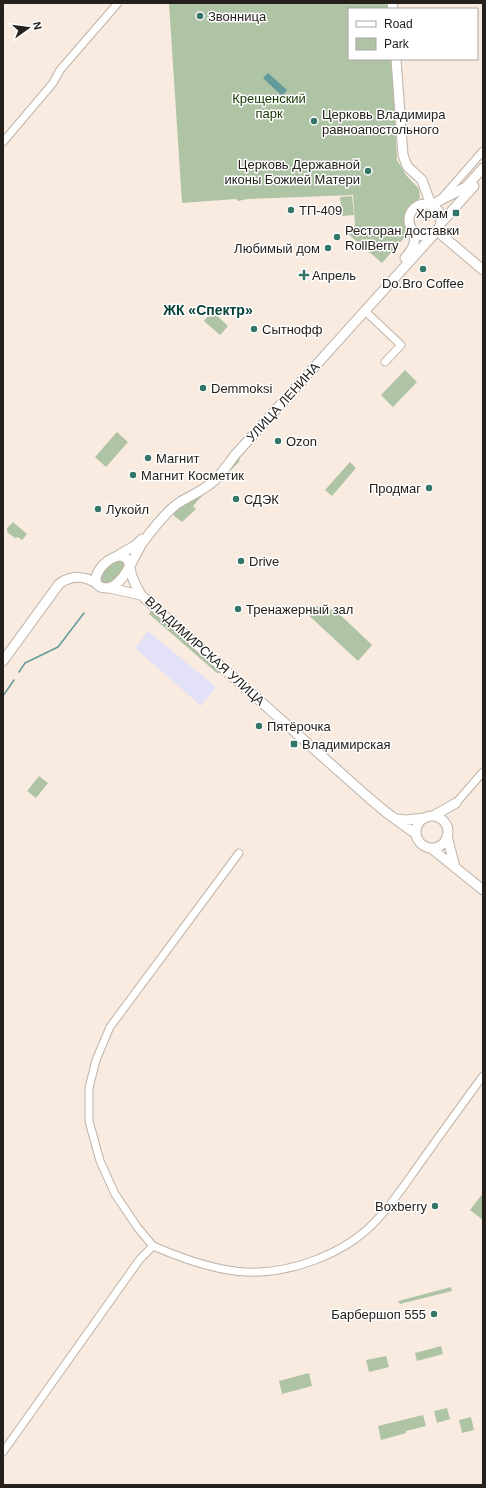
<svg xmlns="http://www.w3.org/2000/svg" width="486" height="1488" font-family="Arial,sans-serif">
  <rect width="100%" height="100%" fill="#f9ebe0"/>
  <path fill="#e3e1f7" d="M148,631l68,56 -15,19 -66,-58z"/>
  <path fill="#afc3a5" d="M169,3h221v6h-41v50h43l5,101 9,15 13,14 1,9c-7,7 -16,16 -15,28 0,5 2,7 -1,12l-22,25 -35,-30 8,-8 -2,-30 -105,4 -10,2 -2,-2 -54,4z
    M352,196l2,19 -12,1 -2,-19z
    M212,311l16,15 -8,9 -16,-14z
    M405,370l12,12 -24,25 -12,-12z
    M117,432l11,10 -22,25 -11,-10z
    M237,456l3,1 -1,5 -8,8 -3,-3 -35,39 3,3 -14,13 -8,-6 -1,-4 10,-11z
    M350,462l6,6 -24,28 -7,-6z
    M13,522l14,12 -5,6 -4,-3 -3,1 -8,-6v-4z
    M115,560h10v7l-14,16 -4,2 -7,-3 -1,-7z
    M323,605l6,6 4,-3 39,37 -14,16 -55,-51z
    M152,610l69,61v2h-4l-68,-59z
    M39,776l9,7 -12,15 -9,-7z
    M483,1193v27l-13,-10z
    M451,1287l1,4 -52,13 -2,-3z
    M441,1346l2,8 -26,7 -2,-8z
    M386,1356l3,11 -20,5 -3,-12z
    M309,1373l3,13 -30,8 -3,-13z
    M447,1408l3,11 -13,4 -3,-12z
    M423,1415l3,11 -20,5v2l-25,7 -3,-14z
    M471,1417l3,13 -12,3 -3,-13z"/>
  <path fill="#639b9b" d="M268,73l19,17 -5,6 -19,-18z"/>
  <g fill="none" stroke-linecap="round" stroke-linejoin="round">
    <path stroke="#639b9b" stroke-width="1.5" d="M19,672l6,-9 33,-16 26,-34
      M3,696l11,-16"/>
    <g stroke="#bfb2a7" stroke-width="9">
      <path id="street" d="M3,142l50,-59 7,-13 58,-67
        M442,198l41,-47
        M365,311l36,34 -16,17
        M456,803l27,-31
        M153,1246l-15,-18 -23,-34 -15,-33 -11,-40v-33l7,-28 14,-33 129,-174
        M3,1452l137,-193 13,-13c28,12 62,25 93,26 43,2 96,-17 127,-48 19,-19 34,-43 50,-65 20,-28 40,-56 60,-83"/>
    </g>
    <g stroke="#bfb2a7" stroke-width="11">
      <path id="secondary" d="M392,3l1,6
        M396,59l7,96 4,11 15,14 9,25 35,-18 17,-19
        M409 220a16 16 0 1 1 32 0a16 16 0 1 1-32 0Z
        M441,223l33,-37
        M437,231l46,39
        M405,258c8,-9 12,-16 8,-28
        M117,556l19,-11 6,-6
        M109,588l32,7
        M3,661l56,-77c12,-9 27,-9 39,1
        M433,816l23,-13
        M416 832a16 16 0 1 1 32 0a16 16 0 1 1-32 0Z
        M397,819l8,1 20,-2
        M416,834l-29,-21 -18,-15 -228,-203c-3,-6 -7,-12 -9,-19 -2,-5 -2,-11 -4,-15 -1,-2 -2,-3 -4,-4 -11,-6 -35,17 -26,28 2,2 5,3 8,3 18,-1 28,-33 37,-46 9,-12 24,-32 37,-40 12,-7 24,-12 34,-21 8,-8 14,-17 21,-26l201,-223
        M447,836l8,31
        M431,848l52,42"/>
    </g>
    <use href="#street" stroke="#fff" stroke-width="7"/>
    <use href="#secondary" stroke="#fff" stroke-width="9"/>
  </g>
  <g fill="#337668" stroke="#fff" stroke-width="1.5">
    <circle cx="200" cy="16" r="4"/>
    <circle cx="314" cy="121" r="4"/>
    <circle cx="368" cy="171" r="4"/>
    <circle cx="291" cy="210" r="4"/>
    <rect x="452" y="209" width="8" height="8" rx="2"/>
    <circle cx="337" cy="237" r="4"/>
    <circle cx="328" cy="248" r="4"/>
    <circle cx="423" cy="269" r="4"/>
    <path d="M302 269h4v4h4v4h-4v4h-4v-4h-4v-4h4z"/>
    <circle cx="254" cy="329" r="4"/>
    <circle cx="203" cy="388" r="4"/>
    <circle cx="278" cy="441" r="4"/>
    <circle cx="148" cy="458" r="4"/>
    <circle cx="133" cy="475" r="4"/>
    <circle cx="429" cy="488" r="4"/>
    <circle cx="236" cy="499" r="4"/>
    <circle cx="98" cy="509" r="4"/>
    <circle cx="241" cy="561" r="4"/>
    <circle cx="238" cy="609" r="4"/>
    <circle cx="259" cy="726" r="4"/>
    <rect x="290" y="740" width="8" height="8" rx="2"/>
    <circle cx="435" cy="1206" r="4"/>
    <circle cx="434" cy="1314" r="4"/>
  </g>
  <g text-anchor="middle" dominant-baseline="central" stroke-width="3" stroke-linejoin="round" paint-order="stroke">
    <g font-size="13" fill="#25201c" stroke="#fff" text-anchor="start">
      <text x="208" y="16">Звонница</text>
      <text x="322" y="114">Церковь Владимира<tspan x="322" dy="15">равноапостольного</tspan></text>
      <text x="360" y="164" text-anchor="end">Церковь Державной<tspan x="360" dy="15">иконы Божией Матери</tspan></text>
      <text x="299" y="210">ТП-409</text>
      <text x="448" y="213" text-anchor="end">Храм</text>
      <text x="345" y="230">Ресторан доставки<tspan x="345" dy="15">RollBerry</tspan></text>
      <text x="320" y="248" text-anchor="end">Любимый дом</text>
      <text x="312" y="275">Апрель</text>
      <text x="423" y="283" text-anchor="middle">Do.Bro Coffee</text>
      <text x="262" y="329">Сытнофф</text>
      <text x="211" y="388">Demmoksi</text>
      <text x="286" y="441">Ozon</text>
      <text x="156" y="458">Магнит</text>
      <text x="141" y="475">Магнит Косметик</text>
      <text x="421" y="488" text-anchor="end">Продмаг</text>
      <text x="244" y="499">СДЭК</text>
      <text x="106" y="509">Лукойл</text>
      <text x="249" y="561">Drive</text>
      <text x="246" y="609">Тренажерный зал</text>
      <text x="267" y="726">Пятёрочка</text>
      <text x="302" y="744">Владимирская</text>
      <text x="427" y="1206" text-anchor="end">Boxberry</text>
      <text x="426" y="1314" text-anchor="end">Барбершоп 555</text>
    </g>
    <g font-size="13" fill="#173700" stroke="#fff">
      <text x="269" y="98">Крещенский<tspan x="269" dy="15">парк</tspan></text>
    </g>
    <g font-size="13" fill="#25201c" stroke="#fff">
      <text transform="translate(283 402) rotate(-48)">УЛИЦА ЛЕНИНА</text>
      <text transform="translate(205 651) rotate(42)">ВЛАДИМИРСКАЯ УЛИЦА</text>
    </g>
    <g font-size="14" font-weight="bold" fill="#064238" stroke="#fff">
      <text x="208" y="310">ЖК «Спектр»</text>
    </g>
  </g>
  <rect width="486" height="1488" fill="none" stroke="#25201c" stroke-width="8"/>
  <rect x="348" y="8" width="130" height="52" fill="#ffffff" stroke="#a8a6a4"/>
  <rect x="356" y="21" width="20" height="6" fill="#ffffff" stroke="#a8a6a4"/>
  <text x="384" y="28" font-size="12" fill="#25201c">Road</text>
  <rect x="356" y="38" width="20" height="12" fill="#afc3a5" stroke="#a8a6a4"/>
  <text x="384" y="48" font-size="12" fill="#25201c">Park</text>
  <g transform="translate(28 28) rotate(76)" stroke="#ffffff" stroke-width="3" paint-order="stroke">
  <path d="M0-3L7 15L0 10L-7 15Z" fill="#25201c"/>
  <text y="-6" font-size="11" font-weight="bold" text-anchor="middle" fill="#25201c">N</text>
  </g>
</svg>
